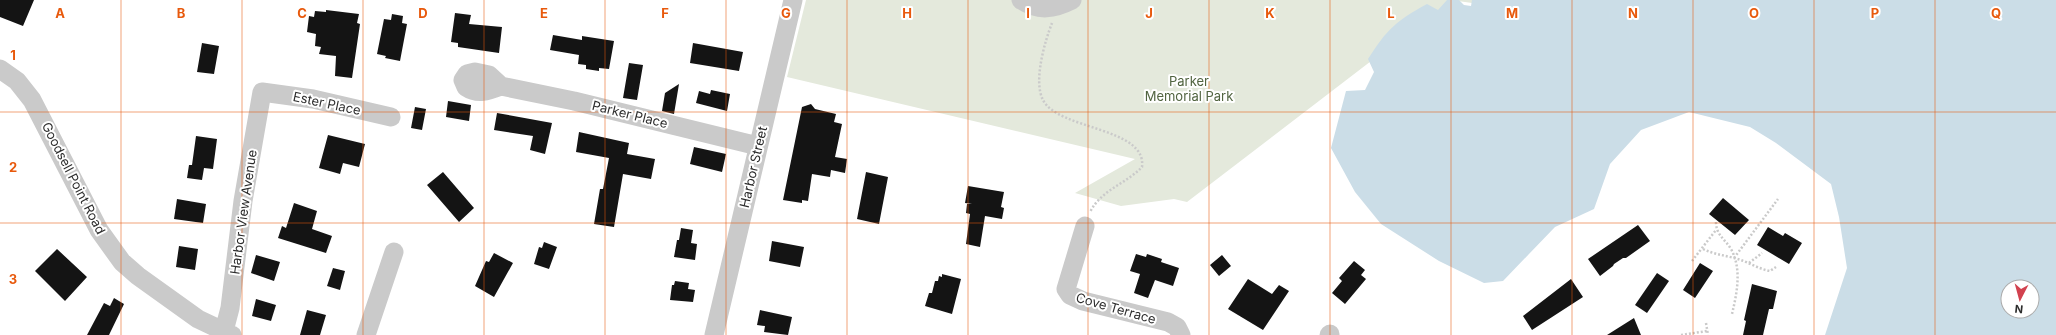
<svg xmlns="http://www.w3.org/2000/svg" width="2056" height="335" font-family="Inter,sans-serif">
  <rect width="100%" height="100%" fill="#fff"/>
  <path fill="#e4e9dc" d="M806,0h669l-3,3 -14,-2 -66,44 -205,157 -13,-3 -53,7 -46,-13 60,-34 -348,-82z"/>
  <path fill="#cbdde7" fill-rule="evenodd" d="M1447,0h12l5,5 7,1 1,-6h584v335h-231l22,-67 -8,-51 -8,-33 -55,-41 -26,-16 -61,-15 -48,18 -31,34 -16,45 -39,18 -52,54 -19,2 -45,-22 -58,-37 -26,-32 -24,-44 15,-57 19,-1 9,-18 -6,-13c19,-30 28,-38 59,-55l11,6zM2008,287h24v24h-24z"/>
  <path fill="#141414" d="M0,0h34l-11,26 -23,-9z
    M326,10l33,4 -2,9 3,1 -8,54 -17,-2 1,-20 -17,-2 2,-7 -6,-1 1,-12 -9,-2 2,-16 5,1 1,-6 11,1z
    M455,13l16,2 -2,9 33,3 -3,26 -41,-6v-4l-7,-1z
    M392,14l11,2 -1,7 5,1 -7,37 -15,-3 1,-2 -9,-2 7,-35 7,1z
    M553,35l29,5v-4l32,5 -5,28 -10,-1v3l-13,-2v-4l-8,-1 1,-9 -29,-5z
    M202,43l17,3 -5,28 -17,-2z
    M693,43l50,9 -4,19 -49,-8z
    M629,63l14,2 -6,35 -14,-2z
    M679,84l-5,30 -12,-3 3,-18z
    M711,90l19,4 -3,17 -31,-8 3,-12 11,3z
    M448,101l23,4 -2,16 -23,-4z
    M811,104l4,5 21,5 -2,8 8,2 -7,33 12,2 -2,14 -14,-3 -1,7 -18,-3 -4,27 -6,-1v3l-19,-3 19,-93z
    M415,107l11,2 -4,21 -11,-2z
    M497,113l55,10 -7,31 -15,-4 3,-14 -39,-6z
    M579,132l50,11 -2,11 28,5 -4,20 -28,-5 -9,53 -20,-3 6,-35h3l6,-31 -33,-6z
    M328,135l37,9 -6,23 -16,-4 -3,11 -21,-6z
    M196,136l21,3 -4,30 -9,-1 -2,12 -15,-2 2,-13h3z
    M694,147l32,7 -4,18 -32,-8z
    M443,172l31,36 -15,14 -32,-37z
    M866,172l22,5 -9,47 -22,-5z
    M968,186l36,6 -3,15 3,1 -2,11 -17,-3 -5,31 -14,-3 4,-30 -4,-1 1,-9h5l-7,-1z
    M1723,198l26,22 -14,15 -26,-21z
    M177,199l29,5 -3,19 -29,-4z
    M294,203l23,8 -5,18 20,7 -6,17 -48,-15 4,-12 4,2z
    M1638,225l12,16 -24,17h-3l-9,6 -1,2 -13,10 -12,-17z
    M1768,227l15,9 2,-3 17,10 -13,21 -32,-19z
    M681,228l12,2 -2,13 6,1 -2,16 -21,-3 3,-17h2z
    M772,241l32,6 -4,20 -31,-6z
    M544,242l13,5 -8,22 -15,-5 5,-17 3,1z
    M179,246l19,3 -3,21 -19,-3z
    M57,249l30,28 -22,24 -30,-30z
    M494,253l19,10 -19,34 -19,-11 11,-25 3,1z
    M1136,254l10,3 1,-3 15,5 -1,3 18,6 -6,18 -18,-6 -7,18 -14,-5 6,-19 -10,-3z
    M256,255l24,7 -6,19 -23,-8z
    M1222,255l9,11 -12,10 -9,-11z
    M1354,261l11,9 -4,5 5,4 -21,25 -13,-11 10,-12 -3,-3z
    M1700,263l13,8 -18,27 -12,-8z
    M333,268l12,3 -5,19 -13,-4z
    M1657,273l12,8 -22,32 -12,-8z
    M942,274l19,5 -9,35 -27,-8 4,-13h3l3,-12h3l1,-5 3,1z
    M1248,279l24,15 7,-9 10,6 -26,39 -35,-21z
    M1571,279l12,18 -51,33 -9,-14z
    M675,281l14,2 -1,6 7,1 -2,12 -23,-2 2,-15h2z
    M1752,284l25,7 -4,18h-4l-6,26h-20l3,-14 -2,-1z
    M114,298l10,6 -15,31h-22l17,-32 6,3z
    M256,299l20,6 -5,16 -19,-5z
    M307,310l19,5 -6,20h-20z
    M760,310l32,7 -4,18 -24,-3 1,-6 -8,-1z
    M1634,318l7,17h-34z"/>
  <g fill="none" stroke-linecap="round" stroke-linejoin="round">
    <path stroke="#cacaca" stroke-width="2.5" stroke-dasharray="2 2" stroke-linecap="butt" d="M1052,23c-7,18 -19,58 -9,77 15,30 104,27 99,67 -16,17 -40,22 -52,45
      M1716,222c0,13 9,17 15,27 11,20 6,44 1,65
      M1703,249c10,5 20,6 31,9 13,3 24,11 36,13l6,-4
      M1734,258l44,-59
      M1692,261l24,-31
      M1749,263l13,-10
      M1706,323l2,12
      M1681,335l26,-4"/>
    <path stroke="#cacaca" stroke-width="19" d="M1021,0c18,12 33,9 51,0
      M0,69l17,12 15,19 67,130 23,32 16,14 60,43 34,16
      M501,86c-13,5 -23,9 -35,1l-3,-7 4,-6 8,-2 14,3 12,11 73,15 184,45
      M1085,226l-19,63 4,6 13,6 85,21 9,5 4,8
      M224,331l6,-23 13,-107 19,-109 51,7 78,18
      M366,335l28,-83
      M714,335l79,-335
      M1329,335l1,-1"/>
  </g>
  <path fill="none" stroke="#e8590c" stroke-width="1" stroke-opacity="0.55" d="M121,0v335M242,0v335M363,0v335M484,0v335M605,0v335M726,0v335M847,0v335M968,0v335M1088,0v335M1209,0v335M1330,0v335M1451,0v335M1572,0v335M1693,0v335M1814,0v335M1935,0v335M0,112h2056M0,223h2056"/>
  <g text-anchor="middle" dominant-baseline="central" stroke-width="4" stroke-linejoin="round" paint-order="stroke">
    <g font-size="13" fill="#516440" stroke="#fff">
      <text x="1189" y="81">Parker<tspan x="1189" dy="15">Memorial Park</tspan></text>
    </g>
    <g font-size="13" fill="#2d2d2d" stroke="#fff">
      <text transform="translate(327 103) rotate(12)">Ester Place</text>
      <text transform="translate(630 114) rotate(14)">Parker Place</text>
      <text transform="translate(753 167) rotate(-77)">Harbor Street</text>
      <text transform="translate(74 178) rotate(63)">Goodsell Point Road</text>
      <text transform="translate(243 212) rotate(-82)">Harbor View Avenue</text>
      <text transform="translate(1116 308) rotate(16)">Cove Terrace</text>
    </g>
  </g>
  <g font-size="13" text-anchor="middle" font-weight="bold" fill="#e8590c" stroke="#fff" stroke-width="4" stroke-linejoin="round" paint-order="stroke">
    <text x="60" y="18">A</text>
    <text x="181" y="18">B</text>
    <text x="302" y="18">C</text>
    <text x="423" y="18">D</text>
    <text x="544" y="18">E</text>
    <text x="665" y="18">F</text>
    <text x="786" y="18">G</text>
    <text x="907" y="18">H</text>
    <text x="1028" y="18">I</text>
    <text x="1149" y="18">J</text>
    <text x="1270" y="18">K</text>
    <text x="1391" y="18">L</text>
    <text x="1512" y="18">M</text>
    <text x="1633" y="18">N</text>
    <text x="1754" y="18">O</text>
    <text x="1875" y="18">P</text>
    <text x="1996" y="18">Q</text>
    <text x="13" y="60">1</text>
    <text x="13" y="172">2</text>
    <text x="13" y="284">3</text>
  </g>
  <g transform="translate(2020 299) rotate(186)"><circle r="19" fill="#ffffff" stroke="#ababab"/>
  <path d="M0-3L7 15L0 10L-7 15Z" fill="#d2424f"/>
  <text y="-6" font-size="11" font-weight="bold" text-anchor="middle" fill="#2d2d2d">N</text>
  </g>
</svg>
